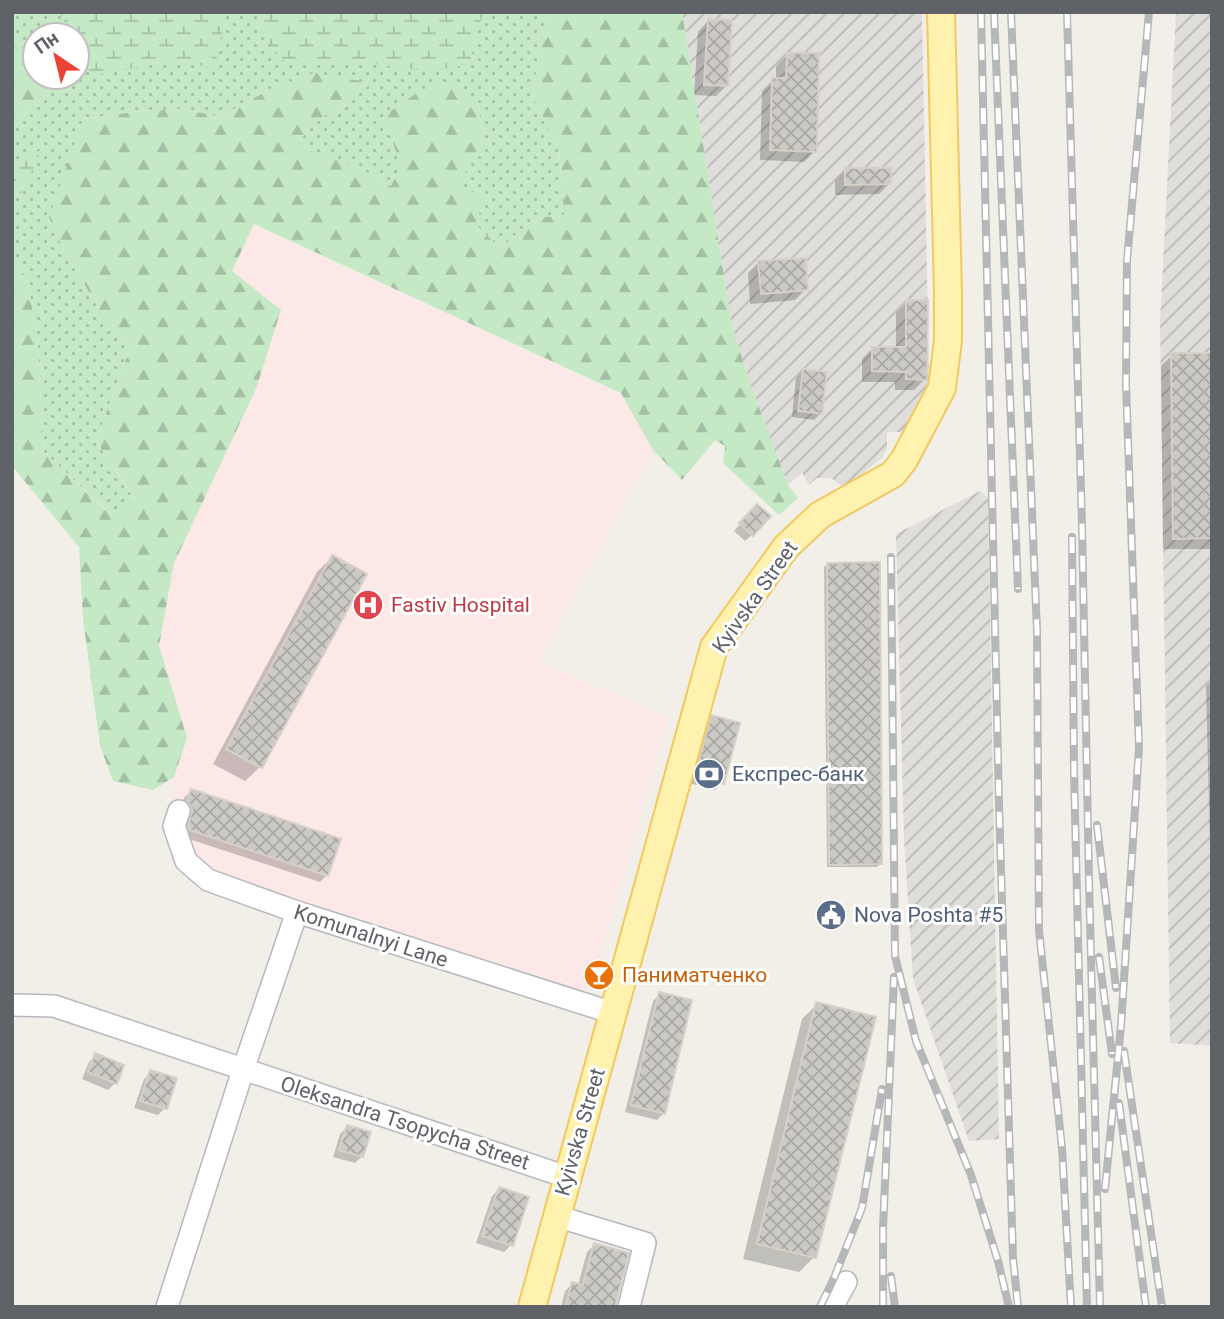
<svg xmlns="http://www.w3.org/2000/svg" width="1224" height="1319" font-family="Roboto,sans-serif">
  <defs>
    <pattern id="industrial-furrows" width="10" height="10" patternUnits="userSpaceOnUse" patternTransform="scale(1.75)"><rect width="10" height="10" fill="#e0deda"/><path d="M-1 1l2-2M0 10L10 0M9 11l2-2" fill="none" stroke="#b9b8b5"/></pattern>
    <pattern id="grass-dots" width="8" height="8" patternUnits="userSpaceOnUse" patternTransform="scale(1.75)"><rect width="8" height="8" fill="#c5e8c5"/><path d="M2 2h.1M6 6h.1" fill="none" stroke="#a3c0a4" stroke-width="1.8" stroke-linecap="round"/></pattern>
    <pattern id="forest-firs" width="22" height="20" patternUnits="userSpaceOnUse" patternTransform="scale(1.75)"><rect width="22" height="20" fill="#c5e8c5"/><path d="M5 1l3.5 6h-7zM16 11l3.5 6h-7z" fill="#a3c0a4"/></pattern>
    <pattern id="wetland-marsh" width="20" height="14" patternUnits="userSpaceOnUse" patternTransform="scale(1.75)"><rect width="20" height="14" fill="#c5e8c5"/><path d="M1 5h8M5 5V1M11 12h8M15 12V8" fill="none" stroke="#a3c0a4"/></pattern>
    <pattern id="building-cross-hatch" width="8" height="8" patternUnits="userSpaceOnUse" patternTransform="scale(1.75)"><rect width="8" height="8" fill="#cccac5"/><path d="M0 0l8 8M0 8l8-8" fill="none" stroke="#a9a8a4"/></pattern>
  </defs>
  <rect width="100%" height="100%" fill="#f1efe8"/>
  <path fill="url(#industrial-furrows)" d="M682,12h240l7,368 -25,52h-17v16l-4,9 -35,28h-8l-9,-7h-14l-8,7 -7,-12 -14,12 -36,-96 -20,-62z
    M1176,12h36v1034l-42,-3 -10,-721z
    M980,491l8,7 11,641 -30,2 -56,-162 -9,-141 -8,-304z"/>
  <path fill="#fce8e6" d="M253,225l368,169 32,56 -114,211 130,57 -78,268 -16,9 -396,-132 -8,-40 3,-46 13,-39 -28,-92 15,-83 82,-174 -24,-118z"/>
  <path fill="url(#grass-dots)" d="M12,12h537l-10,36 -6,49 26,53 5,65 -29,3 -28,24 -12,1 -17,-16 -21,-41 27,-46 -7,-40 -76,66 -10,20 -30,-17 -65,-22 15,-23 35,-21 -74,-15 -52,29 -36,-8 -43,2 -58,8 -20,130 38,63 30,34 -35,95 39,59 -24,14 -67,-62 -7,-115 -10,-60 -15,-17v-135l39,-43 -3,-5h29v-42h-42v18l-2,-4 -21,-10z"/>
  <path fill="url(#forest-firs)" d="M549,12h133l50,315 20,62 36,96 10,13 -19,17 -56,-52 2,-17 -10,-6 -33,40 -29,-30 -32,-57 -367,-169 -22,47 49,39 -25,79 -82,174 -15,83 28,92 -13,39 -21,13 -40,-9 -13,-35 -17,-127 -4,-72 -67,-81v-206l15,17 10,60 7,115 66,62 25,-15 -39,-58 35,-95 -30,-34 -38,-63 -14,-32 34,-98 58,-8 43,-2 36,8 52,-29 42,-15 58,10 -26,20 -35,21 -14,22 64,23 30,17 10,-20 -17,-50 34,-24 31,-9 28,17 7,40 -26,46 23,9 -3,32 17,16 12,-1 28,-24 29,-3 -5,-65 -26,-53 6,-49z
    M12,39c26,13 23,9 23,38h13l3,5 -39,43z"/>
  <path fill="url(#wetland-marsh)" d="M61,12h166l-13,57 -39,-9 -84,16 -14,-28v-13h-6l-11,-22z
    M258,12h225v1l-14,52 -42,6 -63,-8 -82,-3 -23,-29z
    M42,149l-20,43 -10,8v-33z"/>
  <path fill="#0003" d="M708,21l19,64 -11,11 -22,-1 4,-63z
    M787,55l28,96 -11,11 -44,-2 2,-69 11,-11h3v-14z
    M846,170l44,13 -11,11 -44,1v-14z
    M759,262l47,27 -11,11 -45,4 -2,-31z
    M907,302l18,77 -11,11h-19v-8h-33v-23l11,-11 23,1v-36z
    M1212,354v195h-49l-2,-183 11,-11z
    M803,371l18,42 -7,7 -22,-3 4,-39z
    M750,513l2,22 -7,6 -11,-10z
    M332,557l-72,210 -15,14 -32,-17 104,-192z
    M827,564l53,300 -3,3h-50l-3,-300z
    M1212,680v206h-1l-5,-200z
    M712,717l10,66 -7,7 -26,-7 16,-59z
    M191,791l136,84 -7,7 -137,-45 -2,-28 3,-11z
    M660,994l4,119 -7,7 -32,-8 28,-111z
    M817,1004l-3,253 -15,15 -56,-13 59,-240z
    M96,1055l19,28 -7,7 -26,-11 7,-17z
    M151,1072l14,36 -7,7 -24,-7 10,-29z
    M347,1127l15,29 -7,7 -22,-6 7,-23z
    M499,1189l12,56 -7,7 -28,-9 16,-47z
    M594,1245l19,62h-52l4,-16 7,-7 6,1 9,-33z"/>
  <path fill="url(#building-cross-hatch)" stroke="#d6d1c6" stroke-width="2" d="M708,19l24,1 -4,66 -24,-1z
    M787,53h32l-2,99 -47,-2 2,-72h14z
    M845,168h46v16l-46,1z
    M806,258l2,32 -47,4 -3,-33z
    M906,300h22l-1,80 -21,-1v-7l-34,-1v-24h34z
    M1171,353h41v185l-39,1z
    M803,369l24,3 -5,42 -24,-3z
    M757,504l14,12 -18,20 -14,-13z
    M332,555l35,19 -105,194 -36,-19z
    M880,562l2,302 -53,1 -2,-302z
    M711,715l29,8 -16,61 -29,-8z
    M191,789l150,50 -13,37 -139,-46 -1,-4 4,-17 -5,-8z
    M659,992l33,8 -27,114 -34,-9z
    M816,1002l60,15 -60,241 -59,-14z
    M95,1053l29,12 -7,19 -29,-12z
    M150,1070l27,8 -10,31 -27,-8z
    M347,1125l24,7 -8,25 -24,-7z
    M499,1187l30,10 -16,49 -31,-10z
    M594,1243l35,10 -14,54h-50l7,-25 11,3z"/>
  <g fill="none" stroke-linecap="round" stroke-linejoin="round">
    <g stroke="#b5b8bc" stroke-width="24">
      <path id="minor" d="M179,811l-5,15 12,35 22,19 89,32 316,101
        M12,1005l42,1 513,171
        M556,1216l89,27 -16,64
        M167,1307l76,-237 54,-158
        M832,1307l14,-25"/>
    </g>
    <g stroke="#f2c960" stroke-width="30">
      <path id="major" d="M532,1307l182,-660 72,-100 34,-32 73,-41 11,-14 38,-72 6,-48v-47l-7,-281"/>
    </g>
    <use href="#minor" stroke="#fff" stroke-width="21"/>
    <use href="#major" stroke="#fff2af" stroke-width="26"/>
    <g stroke="#b6b7b8" stroke-width="8">
      <path id="rail" d="M981,12l18,792 14,454 5,49
        M994,12l24,577
        M1011,12l26,619 2,299 23,218 9,159
        M1067,12l15,513 7,356 11,426
        M1072,537l2,235 13,535
        M891,557l4,399 21,85 55,134 27,86 11,46
        M1097,825l19,163
        M1099,957l13,97
        M1124,1051l38,256
        M1119,1103l27,204
        M1105,1189l16,-163 18,-279 -13,-363 1,-123 22,-249
        M891,1276l4,31
        M820,1307l14,-29 28,-70 20,-119
        M883,1307v-78l11,-252"/>
    </g>
    <use href="#rail" stroke="#fff" stroke-width="5" stroke-dasharray="16" stroke-linecap="butt"/>
  </g>
  <defs>
    <g id="hospital-disc" transform="scale(1.575)"><circle r="9.5" fill="#e0444e" stroke="#fff"/><path d="M-5-5h3v3.5h4V-5h3V5h-3V1.5h-4V5h-3Z" fill="#fff"/></g>
    <g id="bank-disc" transform="scale(1.575)"><circle r="9.5" fill="#5c6f8a" stroke="#fff"/><path d="M-6-4H6V4H-6ZM0-2.3a2.3 2.3 0 1 0 0 4.6a2.3 2.3 0 1 0 0-4.6Z" fill="#fff"/></g>
    <g id="civic-disc" transform="scale(1.575)"><circle r="9.5" fill="#5c6f8a" stroke="#fff"/><path d="M-.6-6.5H3V-4.5H.6V-3L4-1V1h2V6H-6V1h2V-1L-.6-3ZM-1.2 2.5V6h2.4V2.5Z" fill="#fff"/></g>
    <g id="bar-disc" transform="scale(1.575)"><circle r="9.5" fill="#e8710a" stroke="#fff"/><path d="M-6-5H6L.8 .8V4.5H3.5V6h-7V4.5H-.8V.8Z" fill="#fff"/></g>
  </defs>
  <g fill-rule="evenodd">
    <use href="#hospital-disc" x="368" y="605"/>
    <use href="#bank-disc" x="709" y="774"/>
    <use href="#civic-disc" x="831" y="915"/>
    <use href="#bar-disc" x="599" y="975"/>
  </g>
  <g text-anchor="middle" dominant-baseline="central" stroke-width="6" stroke-linejoin="round" paint-order="stroke">
    <g font-size="21" fill="#5f6368" stroke="#fff">
      <text transform="translate(755 597) rotate(-55)">Kyivska Street</text>
      <text transform="translate(371 936) rotate(18)">Komunalnyi Lane</text>
      <text transform="translate(405 1123) rotate(18)">Oleksandra Tsopycha Street</text>
      <text transform="translate(580 1132) rotate(-74)">Kyivska Street</text>
    </g>
    <g font-size="21" fill="#be3a42" stroke="#fff" text-anchor="start">
      <text x="391" y="605">Fastiv Hospital</text>
    </g>
    <g font-size="21" fill="#4e5e75" stroke="#fff" text-anchor="start">
      <text x="732" y="774">Експрес-банк</text>
      <text x="854" y="915">Nova Poshta #5</text>
    </g>
    <g font-size="21" fill="#c56008" stroke="#fff" text-anchor="start">
      <text x="622" y="975">Паниматченко</text>
    </g>
  </g>
  <rect width="1224" height="1319" fill="none" stroke="#5f6368" stroke-width="28"/>
  <g transform="translate(56 56) rotate(325)"><circle r="33" fill="#ffffff" stroke="#bfc1c3" stroke-width="2"/>
  <path d="M0-5L12 26L0 18L-12 26Z" fill="#ea4335"/>
  <text y="-10" font-size="19" font-weight="bold" text-anchor="middle" fill="#5f6368">Пн</text>
  </g>
</svg>
